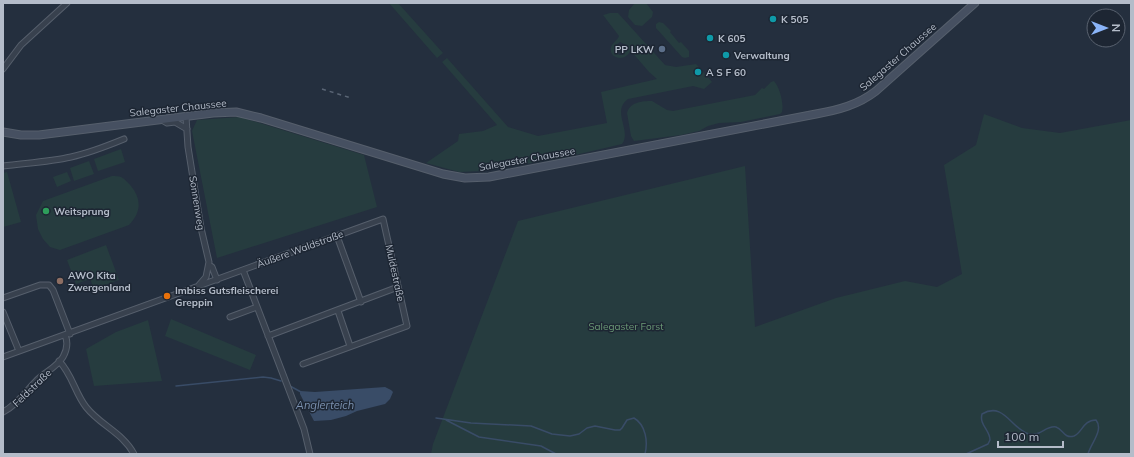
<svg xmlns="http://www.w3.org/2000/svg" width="1134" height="457" font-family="Mulish,sans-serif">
  <rect width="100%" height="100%" fill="#242f3e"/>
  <path fill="#263c3f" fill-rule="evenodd" d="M389,3h9l45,50 -6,5z
    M635,3h11l7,9 -1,5 -10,9 -7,-1 -7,-8 1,-7z
    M610,13h8l47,52 11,2 20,-3 16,18 -8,7 -11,-3 -65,13c-17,12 4,32 -6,45l-60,14 -80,13 -23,1 -33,-9 32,-22 1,-7 24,-3 14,-6 -55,-63 5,-4 61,69 30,9 69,-13 -6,-31 56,-13 -8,-7 -18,-21h-1c-5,12 -22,7 -19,-4 2,-5 6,-6 8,-11l-16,-21zM620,42l6,3 1,6 -5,4h-3l-4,-5v-4z
    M659,22l4,1 8,8 -1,1 9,11 2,-1 8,9v6l-4,1 -3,-1 -26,-29v-4z
    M774,81c6,7 10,23 8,31l-2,2 -39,8 -22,1 -11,3 -9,5 -18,4 -47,6 -3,-5 -4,-23c3,-11 15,-12 25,-12l15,9 6,1 82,-16 7,-7 2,1 7,-7z
    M984,114l38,14 38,5 71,-13v334h-700l2,-10 85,-223 227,-55 10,161 81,-29 69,-17 32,6 25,-13 -18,-109 32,-20z
    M240,117l124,38 13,52 -160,51 -25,-127 5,-11z
    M121,149l4,13 -27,9 -4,-12z
    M89,161l5,13 -20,7 -4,-13z
    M7,172l14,50 -18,5v-54z
    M67,172l4,9 -14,6 -4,-10z
    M112,176c3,0 7,0 9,1 4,2 7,6 10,9 11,14 10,26 -2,39l-69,25 -10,-3 -7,-8 -5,-10 -2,-14 7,-14z
    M106,245l13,35 -25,9 -4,-10 -14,5 -9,-24z
    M171,319l85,36 -6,15 -85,-34z
    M148,320l14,61 -68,5 -8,-37 30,-17z"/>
  <path fill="#394c67" d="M385,387l6,3 2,2 -3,7 -5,5 -28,7 -11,5 -15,4 -17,1 -14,-27v-3l15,1z"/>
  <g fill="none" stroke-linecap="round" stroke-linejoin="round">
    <path stroke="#394c67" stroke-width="1.5" d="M176,386l87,-9 8,1 10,3
      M290,386l11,6
      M436,418l35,5 60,3 21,8 18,2 9,-2 8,-6 8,-2 20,4h5l2,-2 5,-8 7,-2c12,7 14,24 11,36
      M446,420l33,17 62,9 15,8
      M966,454l22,-10 2,-4c0,-10 -11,-15 -8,-26 22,-13 29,15 47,20 11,3 17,-9 27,-7 7,2 8,12 18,9 8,-3 9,-16 22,-16 8,10 -5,23 -8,34"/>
    <g stroke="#565f6c" stroke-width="7">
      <path id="street" d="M3,69l18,-24 46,-42
        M186,117l2,30 13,81 8,34 -3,15 -7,8
        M162,120l5,3 8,-1 12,7
        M3,166c23,-3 46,-4 68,-9 18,-4 36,-11 53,-18
        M337,236l24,66
        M209,265l3,2 5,13
        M243,270l61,159 6,25
        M3,298l37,-13h9l4,5 17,44
        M338,311l12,35
        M3,312l16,39
        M230,317l27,-10
        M268,336l130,-49
        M3,357l380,-138 24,107 -104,38
        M59,361c13,13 16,32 27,46 14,18 37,26 48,47
        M3,412c14,-7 23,-21 34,-32 8,-8 20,-13 26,-23 4,-7 5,-15 2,-22"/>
    </g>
    <g stroke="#565f6c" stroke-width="9">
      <path id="secondary" d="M3,132l18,3h18l174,-22 23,-1 25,6 182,56 22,4 24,-1 327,-63c22,-4 42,-9 60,-23l99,-88"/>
    </g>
    <use href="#street" stroke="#38414e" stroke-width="5"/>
    <use href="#secondary" stroke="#465061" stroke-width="7"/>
    <path stroke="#5a6575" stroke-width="1.5" stroke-dasharray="4 4" stroke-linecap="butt" d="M322,89l29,9"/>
  </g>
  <g fill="#0f9aa8" stroke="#1d2633" stroke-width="1.5">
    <circle cx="773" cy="19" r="4"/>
    <circle cx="710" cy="38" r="4"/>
    <circle cx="726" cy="55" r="4"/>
    <circle cx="698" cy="72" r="4"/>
  </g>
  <circle fill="#5c6f8a" stroke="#1d2633" stroke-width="1.5" cx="662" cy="49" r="4"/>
  <circle fill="#2e9e5b" stroke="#1d2633" stroke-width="1.5" cx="46" cy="211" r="4"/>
  <circle fill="#8d6e63" stroke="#1d2633" stroke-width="1.5" cx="60" cy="281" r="4"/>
  <circle fill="#e8710a" stroke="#1d2633" stroke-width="1.5" cx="167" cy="296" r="4"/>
  <g text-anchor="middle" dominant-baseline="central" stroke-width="3" stroke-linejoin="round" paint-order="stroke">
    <g font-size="10" font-weight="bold" fill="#b4bcc9" stroke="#1d2633" text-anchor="start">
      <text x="781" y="19">K 505</text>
      <text x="718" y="38">K 605</text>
      <text x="654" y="49" text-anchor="end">PP LKW</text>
      <text x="734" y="55">Verwaltung</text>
      <text x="706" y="72">A S F 60</text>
      <text x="54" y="211">Weitsprung</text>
      <text x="68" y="275">AWO Kita<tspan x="68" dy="12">Zwergenland</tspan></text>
      <text x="175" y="290">Imbiss Gutsfleischerei<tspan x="175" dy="12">Greppin</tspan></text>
    </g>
    <g font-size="10" fill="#b4bcc9" stroke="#1d2633">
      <text transform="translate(898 57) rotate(-41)">Salegaster Chaussee</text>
      <text transform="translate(178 108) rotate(-6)">Salegaster Chaussee</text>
      <text transform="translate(527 159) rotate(-10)">Salegaster Chaussee</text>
      <text transform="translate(197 203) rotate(81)">Sonnenweg</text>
      <text transform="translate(300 249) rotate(-20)">Äußere Waldstraße</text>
      <text transform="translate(395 273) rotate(78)">Muldestraße</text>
      <text transform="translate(32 388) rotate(-44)">Feldstraße</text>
    </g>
    <g font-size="10" fill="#6b9a76" stroke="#1d2633">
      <text x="626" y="326">Salegaster Forst</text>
    </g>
    <g font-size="11" font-style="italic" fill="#7c92b1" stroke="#1d2633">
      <text x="325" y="405">Anglerteich</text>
    </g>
  </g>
  <rect width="1134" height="457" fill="none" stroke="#b4bcc9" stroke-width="8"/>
  <g transform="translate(1106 28) rotate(90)"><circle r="19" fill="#1d2633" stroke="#59626f"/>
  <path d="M0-3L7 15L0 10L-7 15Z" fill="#8ab4f8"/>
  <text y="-6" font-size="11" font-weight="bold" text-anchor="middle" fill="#b4bcc9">N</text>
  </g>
  <path d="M998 441v6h65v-6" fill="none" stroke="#b4bcc9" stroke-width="2"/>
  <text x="1004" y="441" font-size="12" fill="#b4bcc9" stroke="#1d2633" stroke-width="3" paint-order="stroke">100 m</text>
</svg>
